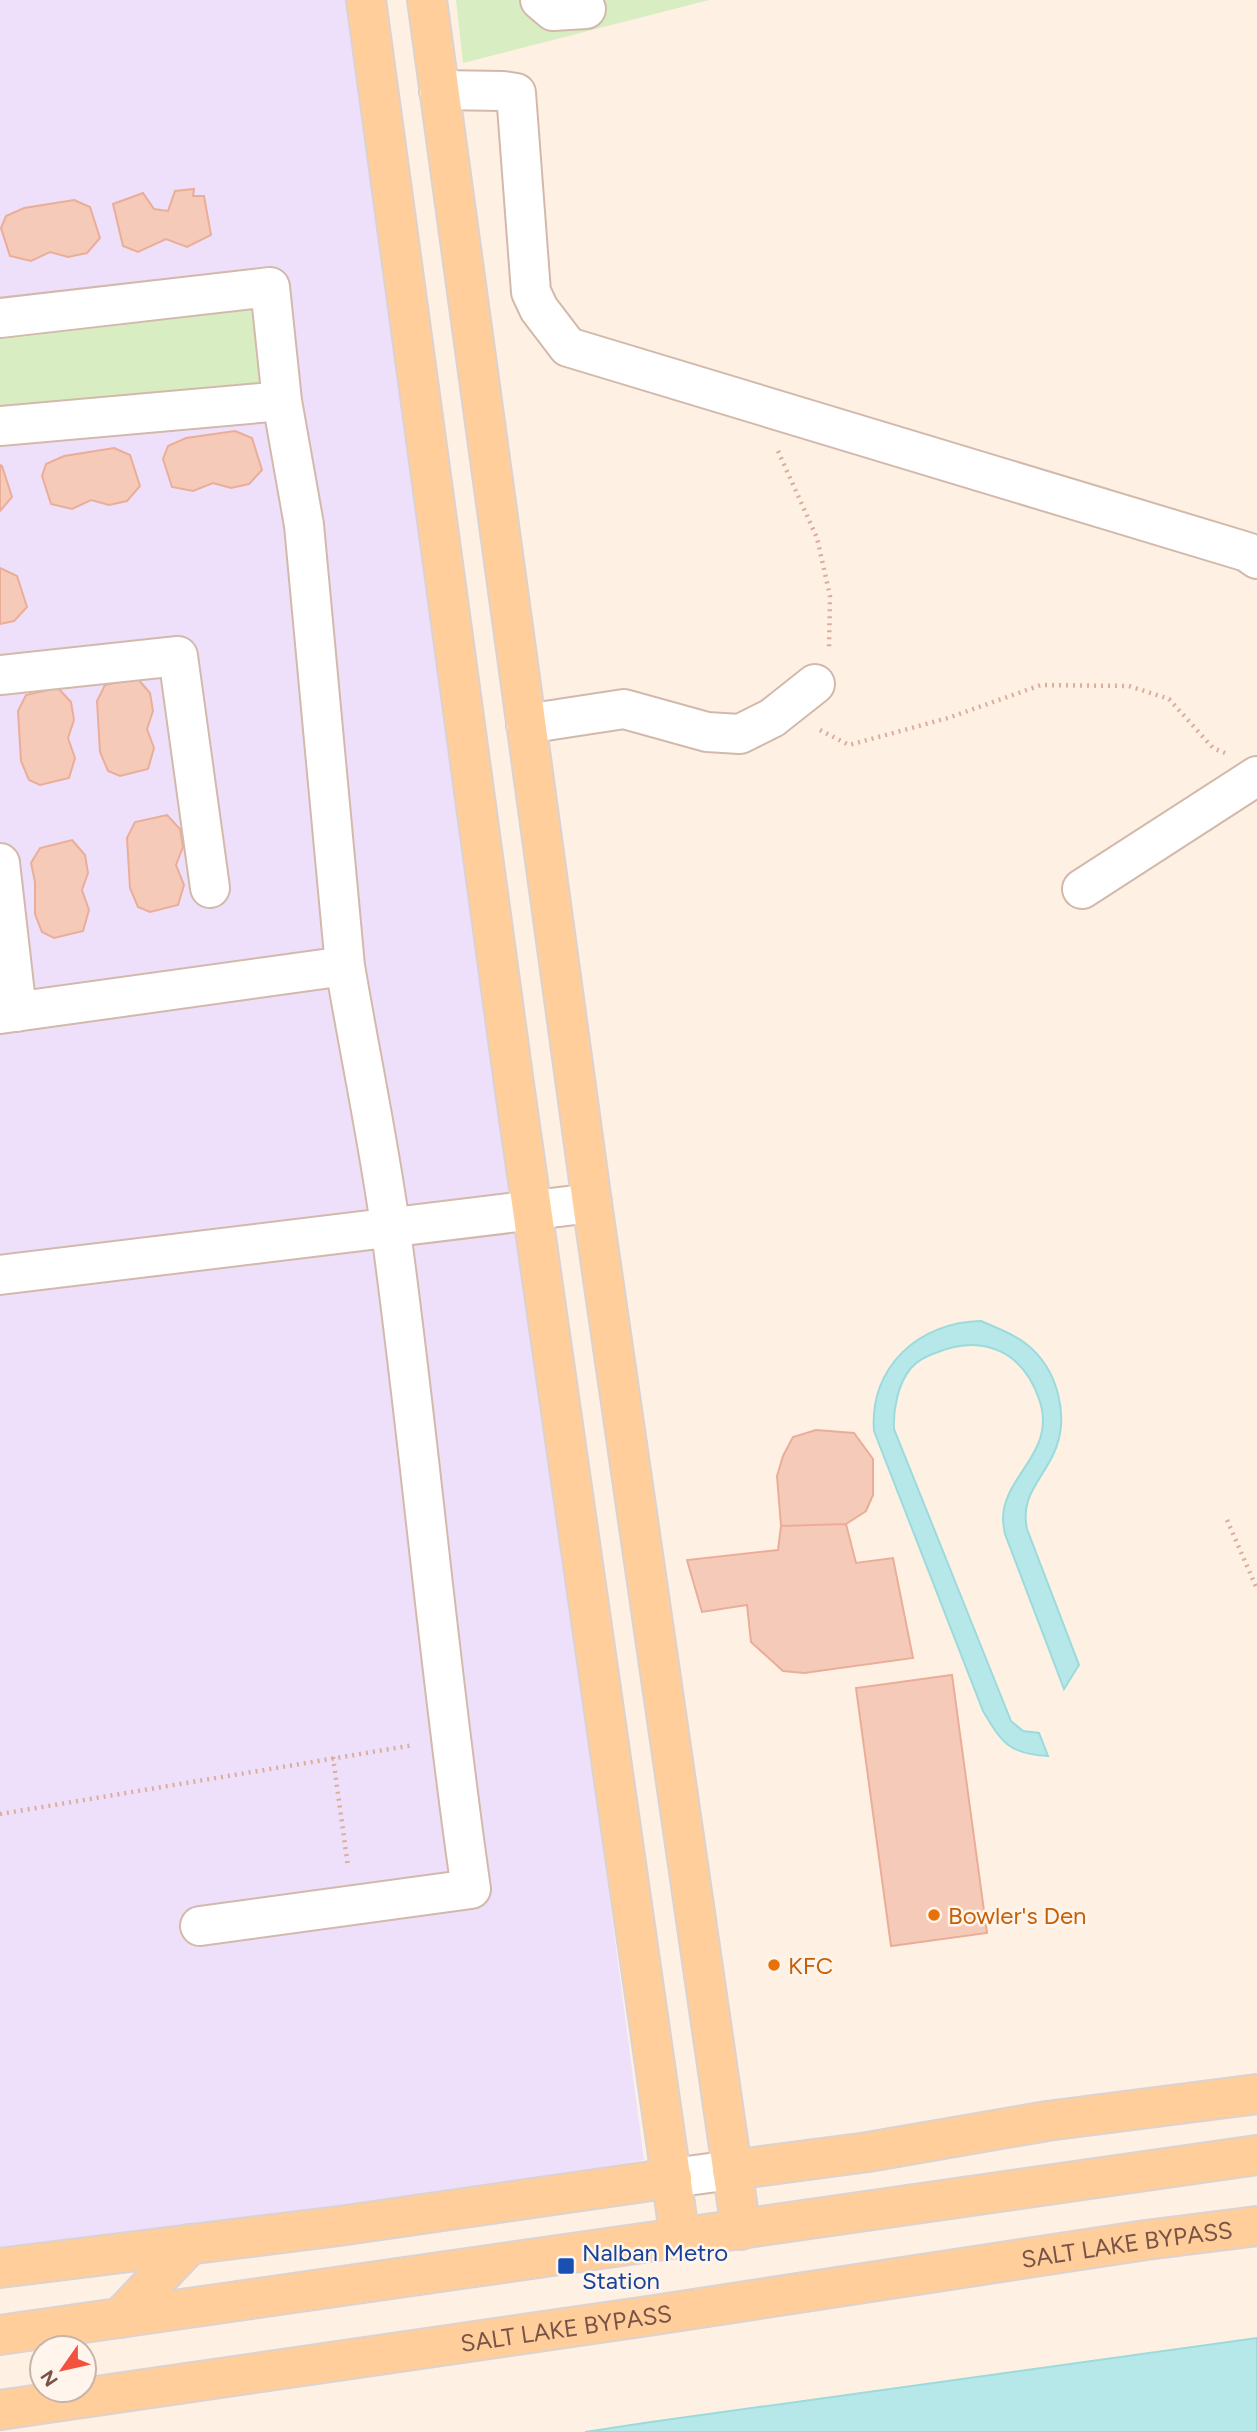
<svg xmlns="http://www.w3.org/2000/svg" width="1257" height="2432" font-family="Figtree,sans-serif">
  <rect width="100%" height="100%" fill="#fef1e4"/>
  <path fill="#eee0fa" d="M0,0h347l110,795 73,499 114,866 -276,48 -368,42z"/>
  <path fill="#d8edc1" d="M456,0h253l-246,63z
    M249,299l16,91 -265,28v-91z"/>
  <path fill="#b6e8e9" stroke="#9cdadc" stroke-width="2" d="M981,1321c15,7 31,12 44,22 33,25 46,75 28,112 -13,27 -33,42 -26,74l52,136 -15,24 -59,-155c-1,-5 -2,-11 -2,-16 1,-44 55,-66 36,-119 -16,-47 -55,-65 -101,-47 -9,3 -21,9 -27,16 -13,15 -18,42 -17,61l117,292 12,10 16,2 9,23c-39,-2 -46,-13 -65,-45l-109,-280c-5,-64 45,-109 107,-110z
    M1257,2338v94h-672l59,-9z"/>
  <path fill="#f6cab9" stroke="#eaae98" stroke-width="2" d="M194,189l-1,7h11l7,39 -24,12 -21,-8 -28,13 -15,-6 -10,-42 30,-11 11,16 14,2 7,-20z
    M74,200l16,7 10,31 -13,15 -19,4 -18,-5 -19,9 -21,-5 -9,-28 5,-12 18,-8z
    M235,431l17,7 10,32 -13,14 -18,4 -18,-5 -20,8 -21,-4 -9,-28 5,-13 18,-8z
    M114,448l16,7 10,31 -13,15 -18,4 -18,-5 -19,9 -21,-5 -9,-28 4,-12 18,-8z
    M0,465l2,1 10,31 -12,14z
    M0,568l17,8 10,31 -13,14 -14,3z
    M137,678l13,15 3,18 -6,18 7,19 -6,21 -28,7 -12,-5 -8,-19 -3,-51 8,-16z
    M58,688l13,14 3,18 -6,18 7,20 -6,20 -29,7 -11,-5 -8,-19 -3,-50 8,-16z
    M167,815l13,14 3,18 -7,18 8,20 -6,20 -28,7 -12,-5 -8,-19 -3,-50 8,-16z
    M72,840l13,15 3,18 -6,17 7,20 -6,21 -29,7 -12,-6 -7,-18v-32l-4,-19 9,-15z
    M816,1430l38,3 19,26v36l-7,16 -20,13 -65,2 -4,-50 6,-20 10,-19z
    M846,1524l10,39 37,-5 20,100 -109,15 -21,-2 -32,-29 -4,-37 -45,7 -15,-52 91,-10 3,-24z
    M952,1675l35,258 -96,13 -35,-258z"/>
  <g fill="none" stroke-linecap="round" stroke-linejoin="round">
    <g stroke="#d3b9ab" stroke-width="42">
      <path id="minor" d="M540,0l13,11 33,-2
        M439,90l64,1 13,2 15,199 8,17 29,38 679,205 10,7
        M0,318l270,-31 12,114 22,124 41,441
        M0,426l282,-25
        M0,675l178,-19 32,232
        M526,724l98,-15 83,23 33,2 32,-16 43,-34
        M0,863l17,149
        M1082,889l175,-113
        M0,1014l345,-48c15,89 34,177 46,266 30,219 48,438 80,657l-271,37
        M0,1275l592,-72
        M672,2178l60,-8"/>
    </g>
    <g stroke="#dcd2cf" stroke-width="42">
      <g id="major">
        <path d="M366,0l149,1091 165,1148"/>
        <path d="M427,0l165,1203 149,1027"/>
        <path d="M732,2170l136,-18 179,-31 210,-27"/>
        <path d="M0,2268l339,-42 333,-48"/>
        <path d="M120,2318l70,-74"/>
        <path d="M0,2335l1257,-180"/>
        <path id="s1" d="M0,2410l648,-94 498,-76 111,-14"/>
      </g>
    </g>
    <path stroke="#dbad9c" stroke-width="4.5" stroke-dasharray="2 5" stroke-linecap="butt" d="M778,451l39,87 13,58 -1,54
      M820,730l29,15 99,-27 93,-33 88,1 40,13 44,49 12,5
      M1227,1520l30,69
      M333,1757l15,110
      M0,1814l414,-69"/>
    <use href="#minor" stroke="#fff" stroke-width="38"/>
    <use href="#major" stroke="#ffce9a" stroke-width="38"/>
  </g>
  <g fill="#e8710a" stroke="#fff5ec" stroke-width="2.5">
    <circle cx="934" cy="1915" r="7"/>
    <circle cx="774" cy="1965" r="7"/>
  </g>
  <rect fill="#1a4fb4" stroke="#fff5ec" stroke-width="2.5" x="557" y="2257" width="18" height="18" rx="3.5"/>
  <g text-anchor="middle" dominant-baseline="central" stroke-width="5" stroke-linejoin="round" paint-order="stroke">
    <g font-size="24" fill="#c56008" stroke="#fff5ec" text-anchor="start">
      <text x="948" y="1915">Bowler's Den</text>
      <text x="788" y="1965">KFC</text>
    </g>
    <g font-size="24" fill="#795347" stroke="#fff5ec">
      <text stroke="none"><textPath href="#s1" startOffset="1139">SALT LAKE BYPASS</textPath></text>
      <text stroke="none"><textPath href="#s1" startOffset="572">SALT LAKE BYPASS</textPath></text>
    </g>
    <g font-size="24" fill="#164399" stroke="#fff5ec" text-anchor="start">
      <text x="582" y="2252">Nalban Metro<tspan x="582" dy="28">Station</tspan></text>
    </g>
  </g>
  <g transform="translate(63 2369) rotate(236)"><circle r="33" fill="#fff5ec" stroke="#c9b4aa" stroke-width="2"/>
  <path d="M0-5L12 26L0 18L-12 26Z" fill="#f2523f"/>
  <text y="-10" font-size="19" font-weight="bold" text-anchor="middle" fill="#795347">N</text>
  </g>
</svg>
